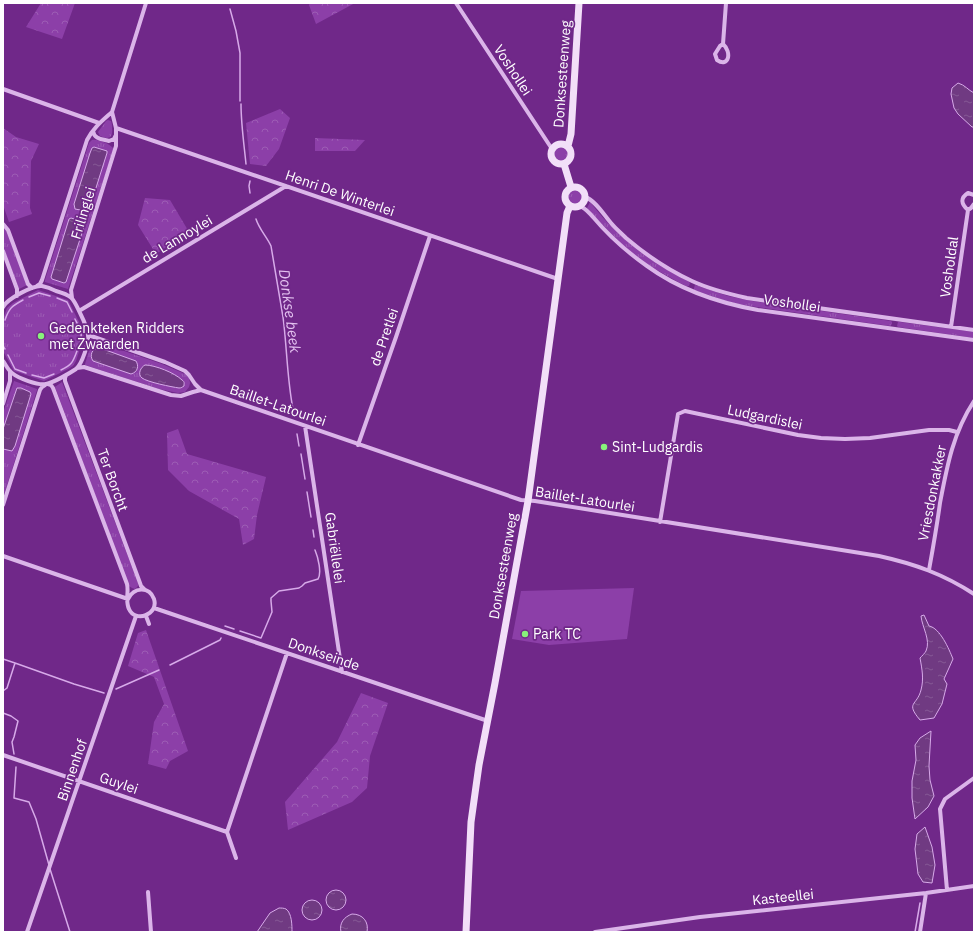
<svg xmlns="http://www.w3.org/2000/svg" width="977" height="935" font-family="'IBM Plex Sans',sans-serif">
  <defs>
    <pattern id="grass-tufts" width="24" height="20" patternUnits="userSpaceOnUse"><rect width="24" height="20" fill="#8c3fa8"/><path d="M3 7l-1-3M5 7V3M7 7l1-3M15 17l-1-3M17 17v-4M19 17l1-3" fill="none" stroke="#9d5cb5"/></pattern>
    <pattern id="forest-crowns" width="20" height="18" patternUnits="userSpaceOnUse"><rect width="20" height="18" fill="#8c3fa8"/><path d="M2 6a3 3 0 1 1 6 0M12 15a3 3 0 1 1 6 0" fill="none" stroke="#9d5cb5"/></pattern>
    <pattern id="water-ripples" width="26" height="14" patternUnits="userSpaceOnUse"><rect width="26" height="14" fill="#703a82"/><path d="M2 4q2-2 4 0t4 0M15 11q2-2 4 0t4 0" fill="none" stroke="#855895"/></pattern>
  </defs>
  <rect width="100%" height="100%" fill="#702889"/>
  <path fill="url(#grass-tufts)" d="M108,120c1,0 2,1 3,1 1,2 1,5 1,7 1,10 -3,12 -12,8l-2,-4 8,-11z
    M92,140c6,-1 16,3 21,8v3l-45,138 -23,-7v-2l44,-137z
    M554 154a7 7 0 1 1 14 0a7 7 0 1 1-14 0Z
    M568 197a7 7 0 1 1 14 0a7 7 0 1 1-14 0Z
    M590,202c27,35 59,60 98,79l2,2 -1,3h-3c-19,-10 -38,-20 -55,-34 -16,-13 -30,-29 -44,-44z
    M3,227l3,3 21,55 -8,4 -16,-43z
    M695,285l33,11 24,5 139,20 1,1v2l-2,2 -147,-21 -17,-4 -32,-11v-2z
    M38,290l30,10 15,30 1,5 -1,4 -7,22 -3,5 -5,3 -24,12 -30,-10 -11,-20v-32l4,-11 6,-5z
    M898,322h2l74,10v6l-76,-11 -1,-1z
    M92,341h3l67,23 23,10 4,4 1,5 -1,4 -4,5 -7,1 -19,-4 -74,-24v-1z
    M14,381l23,8v1l-34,108v-85z
    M62,382l76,201v3l-3,3 -3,-1 -3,-2 -74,-199z"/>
  <path fill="url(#forest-crowns)" d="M41,3h34l-13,36 -36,-12z
    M310,3h45l-39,21 -7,-19z
    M280,109l10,9 -11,31 -13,17 -16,-2 -4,-41z
    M3,128l13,9 23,7 -8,17 -1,47 2,6 -23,8 -6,-17z
    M315,138l50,2 -10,11h-40z
    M145,198l25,2 19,32 -33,22 -18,-29z
    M178,429l9,25 79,23 -9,38 -3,24 -11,6 -4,-26 -50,-28 -21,-21 -1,-37z
    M146,630l42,121 -18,10 -4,8 -18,-5 6,-42 10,-18 -10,-27 -26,-11 10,-33z
    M361,693l27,10 -18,53 -3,32 -15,14 -64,28 -3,-28 52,-60z"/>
  <path fill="#8c3fa8" d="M634,588l-7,51 -78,6 -37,-6 9,-48z"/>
  <path fill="url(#water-ripples)" stroke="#d7aae9" d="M958,83c7,2 10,7 16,10v34h-2l-14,-13 -4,-6 -3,-14 1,-6z
    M94,147l13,4v2l-18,57 -3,1 -11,-2 -1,-5 16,-51 2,-5z
    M71,218l13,4 1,2 -19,58 -2,1 -12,-4 -1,-2 18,-58z
    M100,348l36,13c3,5 2,11 -5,13l-38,-13c-4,-6 -1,-13 7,-13z
    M145,365c10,0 30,8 37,15 3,2 2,3 2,6 -2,1 -2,2 -5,2 -7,-1 -32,-6 -37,-10 -5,-4 -1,-11 3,-13z
    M17,388h4l9,4 1,2 -16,52 -3,5 -9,-2v-20z
    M924,615l5,11c11,2 20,23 24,33l-9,20 3,5 -5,20 -8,14 -14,2c-15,-18 -3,-14 1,-30 3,-11 1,-21 -1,-32 2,-2 5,-5 6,-7 5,-11 -4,-24 -5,-35z
    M931,731l-2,35 1,14 4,16 -6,11 -13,12 -3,-21v-17l4,-21 -1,-15 5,-7z
    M925,827l7,20 3,18 -3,18 -9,-1 -5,-8 -3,-25 2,-15z
    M326 900a10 10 0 1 1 20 0a10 10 0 1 1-20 0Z
    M302 910a10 10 0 1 1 20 0a10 10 0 1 1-20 0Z
    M279,908c2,0 5,0 7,1 6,4 6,17 6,23h-35l13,-19z
    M352,914c11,0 17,8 15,18h-26c-2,-9 3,-15 11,-18z"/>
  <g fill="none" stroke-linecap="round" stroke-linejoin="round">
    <path stroke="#d7aae9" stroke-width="1.5" d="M230,9l6,22 4,22v48
      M241,104c0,20 3,40 5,60
      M250,193l-1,-7 1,-5
      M256,219c3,10 11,18 15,27 4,24 8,47 12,71 4,30 4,62 10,92
      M29,297l10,-4 11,3
      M57,298l10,4 5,10
      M75,319c5,10 8,14 5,25
      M5,320c4,-12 7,-14 18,-20
      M3,346l2,3
      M8,355l7,14 11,4
      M61,370c11,-5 12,-8 16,-19
      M32,375l12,3 10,-4
      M297,434l2,12
      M301,454l4,25
      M307,492l4,25
      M313,530l1,7
      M225,626l9,3
      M240,631l21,7 11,-26 -1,-11v-3l8,-7 20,-3 3,-2 3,-3 13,-4c4,-6 0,-22 -3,-29
      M3,659l12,4 -8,25 -4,3
      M15,663l59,21 30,9
      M170,665l50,-25 1,-2
      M116,689l43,-19
      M3,713l8,3 7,5 -4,16 -2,5 2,12
      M16,767l-2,31 15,4 7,17 13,46
      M50,869l20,63
      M915,932l5,-29"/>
    <path stroke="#dbb5e9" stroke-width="4" d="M456,3l96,146
      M723,44c9,8 6,24 -6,16l-2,-6 5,-8 3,-2 3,-41
      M3,89l96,34
      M116,128l442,151
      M93,131c1,8 9,8 16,10l5,-2 2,-4
      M585,197c10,3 19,18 26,26 4,5 10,10 15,15 20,17 42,32 66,43 17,8 37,13 55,17l227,32
      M579,206c6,1 10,7 14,11 16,19 34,35 54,49 33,24 72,37 111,44l216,30
      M968,210c-7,-6 -8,-12 0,-17l6,2
      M968,210l3,-2 3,-4
      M3,224l5,6 20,54 4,4
      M3,251l14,38v7
      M37,286l3,-2 2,-4 45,-140c6,-12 15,-19 25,-28
      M72,298l-1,-8 45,-144v-18l-4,-16 34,-109
      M3,307c4,-8 30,-22 39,-21 5,1 10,3 14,5 18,5 17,8 25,24 3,6 6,13 7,20 1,8 -6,29 -12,34 -6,4 -23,14 -30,15 -8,2 -28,-6 -34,-11 -4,-3 -6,-8 -9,-12
      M79,311l207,-125
      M951,327l17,-117
      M88,333l3,3 3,1 71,25 20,9 4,4 6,9 6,6 320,110 14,1 344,55c36,8 64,18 95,38
      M77,368l7,-1 87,28 10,1 12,-4 8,-2
      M66,375l-1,3v3l75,202 1,3 4,4
      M48,384l3,1 2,3 74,196c2,8 -2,17 2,25 6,14 30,6 25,-10 -5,-13 -20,-12 -26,0
      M3,404l7,-23v-10
      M305,426l37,246
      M358,445l38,-108 34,-101
      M3,505l37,-115 2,-3 3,-2
      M660,522l18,-108 7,-3 113,24 23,3 24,1 25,-1 59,-8h20l8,2
      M3,556l125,43
      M929,570c4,-22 8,-45 11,-67 7,-37 13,-70 34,-102
      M154,608l334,113
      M146,616l3,8
      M3,755l224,77
      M227,832l60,-179
      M227,832l9,26
      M947,890l-7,-81 5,-10 29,-21
      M148,892l3,40
      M27,932l109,-316
      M595,932l105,-15 226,-24 48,-7
      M920,932l6,-39"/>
    <path stroke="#f2dff8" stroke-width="7" d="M551 154a10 10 0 1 1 20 0a10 10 0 1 1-20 0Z
      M568,146l3,-12 8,-131
      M564,164l7,23
      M565 197a10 10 0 1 1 20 0a10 10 0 1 1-20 0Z
      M466,932l5,-110 8,-57 16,-82 33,-182 39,-288 3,-7"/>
  </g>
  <g fill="#88f17b" stroke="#702889" stroke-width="1.5">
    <circle cx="41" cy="336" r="4"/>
    <circle cx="604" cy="447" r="4"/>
    <circle cx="525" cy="634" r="4"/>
  </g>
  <g text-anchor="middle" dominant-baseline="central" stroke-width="3.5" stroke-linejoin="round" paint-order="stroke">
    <g font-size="14" fill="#fff" stroke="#702889">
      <text transform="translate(513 70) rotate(57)">Voshollei</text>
      <text transform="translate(562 74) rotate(-86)">Donksesteenweg</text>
      <text transform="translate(340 193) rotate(19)">Henri De Winterlei</text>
      <text transform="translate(83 213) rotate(-73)">Frilinglei</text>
      <text transform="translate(177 239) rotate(-31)">de Lannoylei</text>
      <text transform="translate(949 267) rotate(-82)">Vosholdal</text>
      <text transform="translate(792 303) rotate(8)">Voshollei</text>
      <text transform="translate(384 337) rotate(-71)">de Pretlei</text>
      <text transform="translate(278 405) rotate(19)">Baillet-Latourlei</text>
      <text transform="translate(765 417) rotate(12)">Ludgardislei</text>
      <text transform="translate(113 480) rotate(70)">Ter Borcht</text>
      <text transform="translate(932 493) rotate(-79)">Vriesdonkakker</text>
      <text transform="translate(585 499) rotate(9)">Baillet-Latourlei</text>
      <text transform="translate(335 548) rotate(82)">Gabriëllelei</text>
      <text transform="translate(503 566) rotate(-80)">Donksesteenweg</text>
      <text transform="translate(324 654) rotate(19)">Donkseinde</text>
      <text transform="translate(72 770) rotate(-71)">Binnenhof</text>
      <text transform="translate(119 783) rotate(19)">Guylei</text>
      <text transform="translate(783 897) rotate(-6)">Kasteellei</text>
    </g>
    <g font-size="14" fill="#fff" stroke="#702889" text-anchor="start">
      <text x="49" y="328">Gedenkteken Ridders<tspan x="49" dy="16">met Zwaarden</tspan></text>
      <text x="612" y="447">Sint-Ludgardis</text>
      <text x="533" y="634">Park TC</text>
    </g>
    <g font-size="15" font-style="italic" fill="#e3c1f0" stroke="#702889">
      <text transform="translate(290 311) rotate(82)">Donkse beek</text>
    </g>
  </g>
  <rect width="977" height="935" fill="none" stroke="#ffffff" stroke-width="8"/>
</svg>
